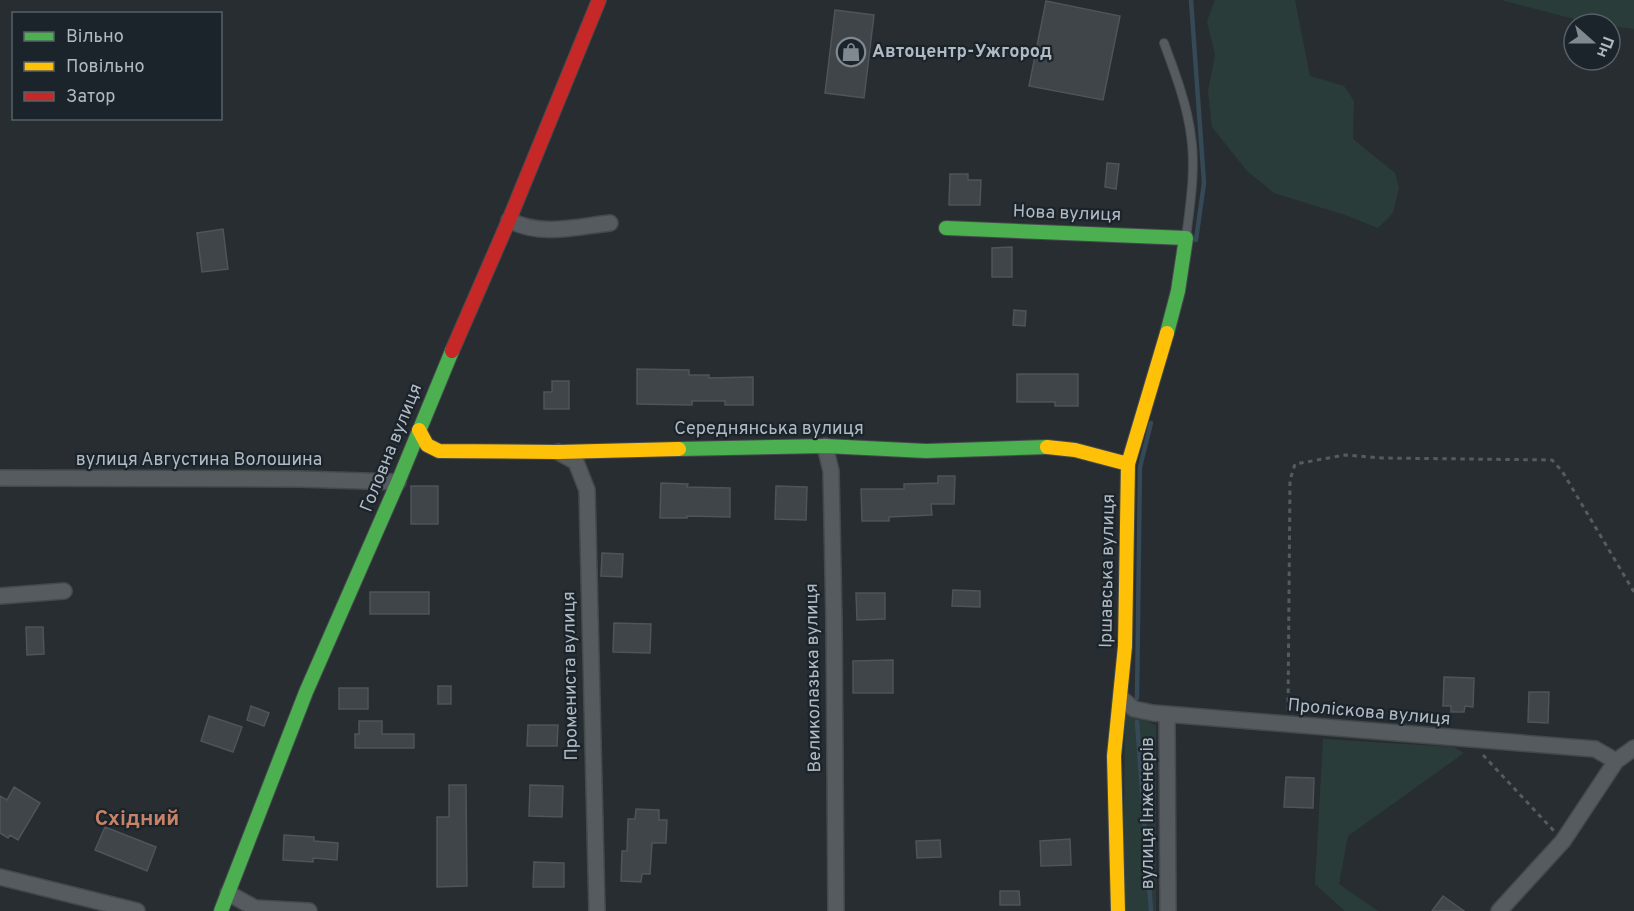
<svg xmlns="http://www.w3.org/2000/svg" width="1634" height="911" font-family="Overpass,sans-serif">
  <rect width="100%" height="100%" fill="#272d31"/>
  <path fill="#2a3c39" d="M1215,0h80l15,76 34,10 10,15 -1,38 42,34 4,15 -6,25 -15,15 -33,-13 -71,-22 -27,-22 -35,-44 -4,-36 7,-36 -8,-34z
    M1501,0h133v29l-24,-3v-2h-17z
    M1125,713l31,12v186h-33z
    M1323,739l131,8 10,6 -116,83 -9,48 39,27h-33l-30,-27z"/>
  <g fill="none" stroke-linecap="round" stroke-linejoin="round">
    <path stroke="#364957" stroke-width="4.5" d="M1191,0l13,183 -8,57
      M1137,698l3,-231 11,-44
      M1137,722l14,189"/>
  </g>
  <path fill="#404549" stroke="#4e5459" stroke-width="1.5" d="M1046,1l74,15 -17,84 -74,-14z
    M835,10l39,5 -10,83 -39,-5z
    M1107,163l12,1 -3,25 -11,-2z
    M950,174h18v6h13l-1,25h-31z
    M223,229l5,40 -26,3 -5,-39z
    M1012,247v30h-20v-29z
    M1014,310l12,1 -1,15 -12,-1z
    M637,369l52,1v5h20v3l44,-1v28h-28v-4h-33v4l-55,-1z
    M1017,374h61v32h-23v-4h-38z
    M552,381h17v28h-25v-17h8z
    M938,476h17l-1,28h-23l1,11 -43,2v4h-27l-1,-32h43v-5l34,-1z
    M661,483l27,1 -1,3 43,1v29l-43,-1v2h-27z
    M411,486h27v38h-27z
    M776,486l31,1 -1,33 -31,-1z
    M602,553l21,1 -1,23 -21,-1z
    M953,590l27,1v16l-28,-1z
    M370,592h59v22h-59z
    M856,593h29v26l-28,1z
    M614,623l37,1 -1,29 -37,-1z
    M26,627h17l1,27 -17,1z
    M893,660v33h-40v-32z
    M1444,677l30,1 -1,29 -8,-1 -1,6h-13v-6h-8z
    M438,686h13v18h-13z
    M339,688h29v21h-29z
    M1529,692h20l-1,31 -20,-1z
    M251,706l18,7 -5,13 -17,-6z
    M209,716l33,11 -9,25 -32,-11z
    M359,721h23v13h32v14h-59v-14h4z
    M528,725h30l-1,21h-30z
    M1286,777l28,1 -1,30 -29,-1z
    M449,785h17l1,101 -30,1v-70h12z
    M530,785l33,1 -1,31 -33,-1z
    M14,787l26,16 -22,37 -8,-5 -2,3 -8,-5v-37l7,4z
    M636,809l23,1v10h8l-1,23h-14l-2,31h-8l-1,8 -20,-1 1,-30h5l1,-32h7z
    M105,827l51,20 -9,24 -52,-21z
    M284,835l30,2v4l24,2 -1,17 -24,-2v4l-30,-2z
    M1070,839l1,26 -30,1 -1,-25z
    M940,840l1,17 -24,1 -1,-17z
    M534,862l30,1v24h-31z
    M1000,891h19l1,14h-20z
    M1443,896l21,15h-32z"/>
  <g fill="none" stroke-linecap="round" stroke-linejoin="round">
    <g stroke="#44494c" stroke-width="10">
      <path id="lane" d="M1164,43c11,30 23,61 27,93 5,34 -1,69 -5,102"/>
    </g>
    <g stroke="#44494c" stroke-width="18">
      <path id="street" d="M509,220c32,17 66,7 101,3
        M825,446l6,25 3,151 2,289
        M558,452l18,10 11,28 10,421
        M0,478l299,1 99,3
        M0,596l64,-5
        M1121,698l13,11 19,4 442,36 21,12
        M1167,715l1,196
        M0,877l137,34
        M228,893l27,15 54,3
        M1499,911l64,-70 53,-80 18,-13"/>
    </g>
    <g stroke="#44494c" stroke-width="16">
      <path id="fast" d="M946,228l240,10 -8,53 -11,42
        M679,449l146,-3 101,5 121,-4
        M221,911l85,-219 92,-210 54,-131"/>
    </g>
    <g stroke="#44494c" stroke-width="16">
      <path id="slow" d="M419,430l8,15 12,6 119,1 121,-3
        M1047,447l28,3 53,14
        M1118,911l-4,-155 11,-110 3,-182 39,-131"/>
    </g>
    <g stroke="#44494c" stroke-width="16">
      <path id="jam" d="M452,351l57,-131 90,-220"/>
    </g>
    <path stroke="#565b5e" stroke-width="3" stroke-dasharray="4.5 4.5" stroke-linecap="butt" d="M1288,711l2,-231 5,-16 50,-9 37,3 170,2 10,11 72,121
      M1483,755l71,76"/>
    <use href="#lane" stroke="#565b60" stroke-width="8"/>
    <use href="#street" stroke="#565b60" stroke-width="15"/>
    <use href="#fast" stroke="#4caf50" stroke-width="14"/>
    <use href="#slow" stroke="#ffc107" stroke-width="14"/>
    <use href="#jam" stroke="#c62828" stroke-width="14"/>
  </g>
  <defs>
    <g id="shop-ring" transform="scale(1.5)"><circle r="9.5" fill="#1b242b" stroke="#818990" stroke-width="1.5"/><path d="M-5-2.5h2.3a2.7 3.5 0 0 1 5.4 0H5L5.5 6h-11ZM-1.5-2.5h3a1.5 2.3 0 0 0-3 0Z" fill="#818990"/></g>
  </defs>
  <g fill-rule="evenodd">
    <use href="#shop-ring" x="851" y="52"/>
  </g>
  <g text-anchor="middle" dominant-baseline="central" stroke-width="4.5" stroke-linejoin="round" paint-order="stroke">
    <g font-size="18" font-weight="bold" fill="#b1bac3" stroke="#1b242b" text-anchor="start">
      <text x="872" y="52">Автоцентр-Ужгород</text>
    </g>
    <g font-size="18" fill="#b1bac3" stroke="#1b242b">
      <text transform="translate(1067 214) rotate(2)">Нова вулиця</text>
      <text x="769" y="429">Середнянська вулиця</text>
      <text transform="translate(392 448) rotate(-68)">Головна вулиця</text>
      <text x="199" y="460">вулиця Августина Волошина</text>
      <text transform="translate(1108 571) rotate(-89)">Іршавська вулиця</text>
      <text transform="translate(571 676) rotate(-91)">Промениста вулиця</text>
      <text transform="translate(814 678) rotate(-91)">Великолазька вулиця</text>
      <text transform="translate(1369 713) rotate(5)">Проліскова вулиця</text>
      <text transform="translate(1148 813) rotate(-90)">вулиця Інженерів</text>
    </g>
    <g font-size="21" font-weight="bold" fill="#c78368" stroke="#1b242b">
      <text x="137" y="819">Східний</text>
    </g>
  </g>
  <rect x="12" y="12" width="210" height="108" fill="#1b242b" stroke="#576068" stroke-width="1.5"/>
  <rect x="24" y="32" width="30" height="9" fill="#4caf50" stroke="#576068" stroke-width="1.5"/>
  <text x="66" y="42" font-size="18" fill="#b1bac3">Вільно</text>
  <rect x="24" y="62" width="30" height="9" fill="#ffc107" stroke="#576068" stroke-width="1.5"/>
  <text x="66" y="72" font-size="18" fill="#b1bac3">Повільно</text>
  <rect x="24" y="92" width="30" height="9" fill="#c62828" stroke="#576068" stroke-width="1.5"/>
  <text x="66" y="102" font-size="18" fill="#b1bac3">Затор</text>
  <g transform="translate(1592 42) rotate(111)"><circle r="28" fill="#1b242b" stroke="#576068" stroke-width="1.5"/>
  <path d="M0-4.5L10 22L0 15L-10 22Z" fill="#818990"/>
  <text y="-9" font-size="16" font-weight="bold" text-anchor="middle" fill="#b1bac3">Пн</text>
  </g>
</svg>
